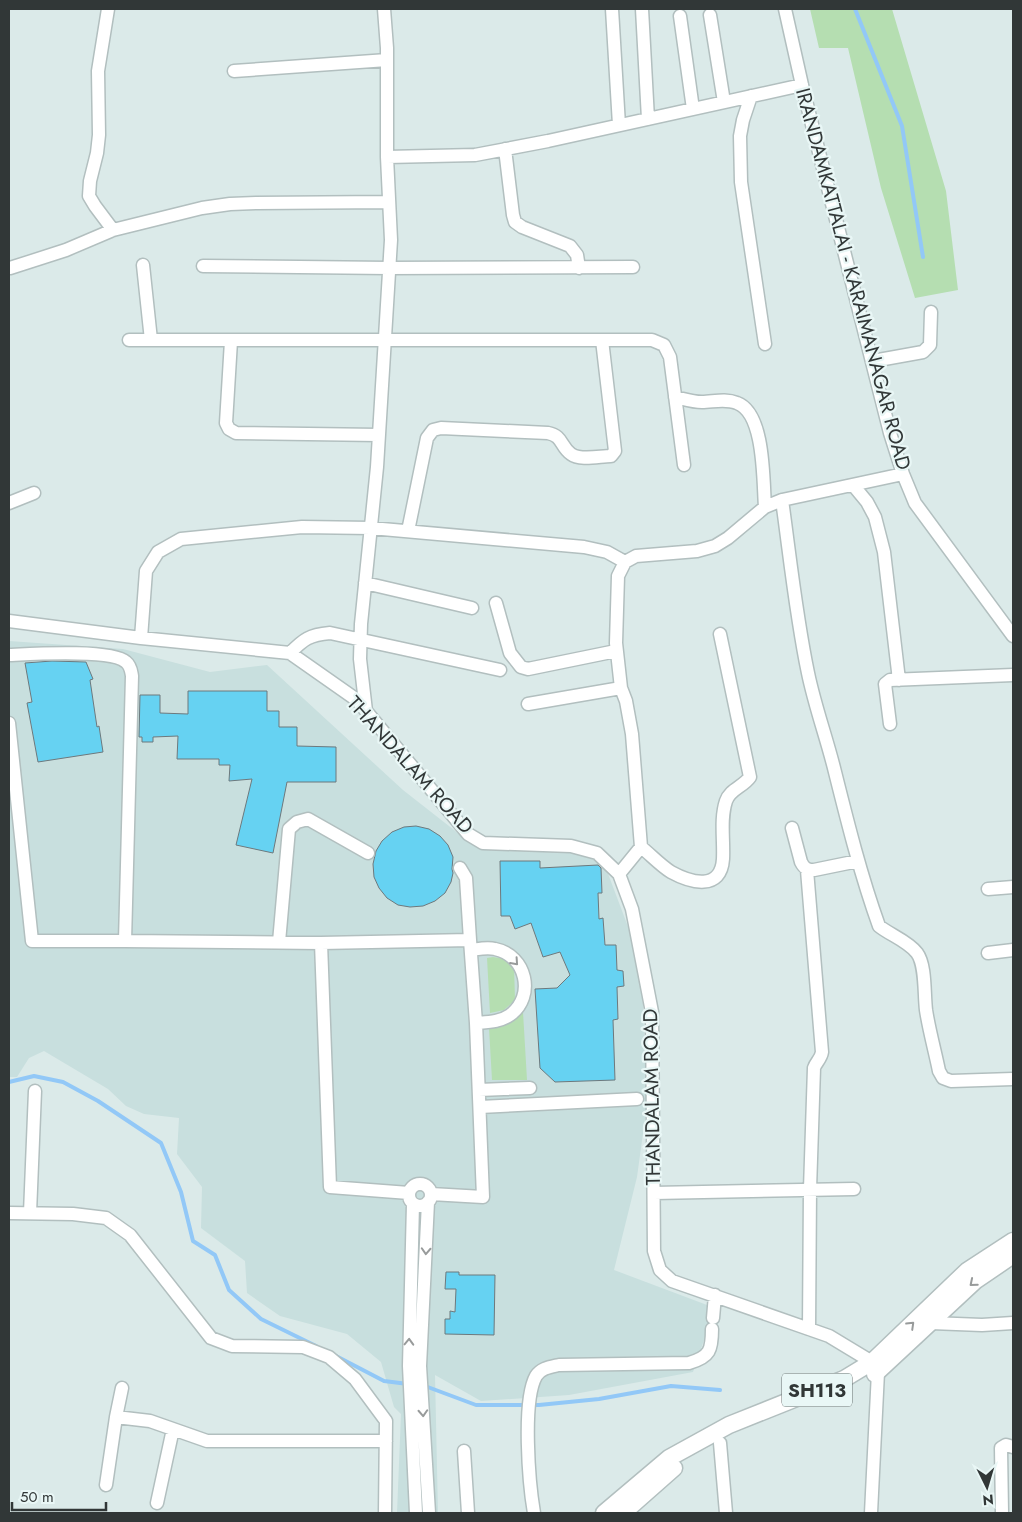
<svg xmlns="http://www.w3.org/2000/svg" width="1022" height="1522" font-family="Jost,sans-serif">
  <rect width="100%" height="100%" fill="#dbeae9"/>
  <path fill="#c8dfde" d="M9,641l114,8 87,23 57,-7 136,125 74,58 89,3 38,12 26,69 13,72 4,100 -10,73 -23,93 101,38 -22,64 -124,23 -88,6 -46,-26 3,138h-41l4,-99 -7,-7 -13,-45 -34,-28 -67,-18 -33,-23 -2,-32 -44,-33 1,-41 -25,-33 2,-36 -35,-4 -18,-8 -18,-17 -64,-38 -15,7 -12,19h-8z"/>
  <path fill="#b5deb1" d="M810,9h82l54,182 12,99 -43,8 -34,-110 -33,-140h-29z
    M493,957l12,2 9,7 1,34 -11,10 -14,3 -3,-55z
    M523,1012l4,68h-35l-3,-52c14,-2 25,-5 34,-16z"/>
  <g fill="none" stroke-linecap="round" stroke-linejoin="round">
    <path stroke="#92c8f7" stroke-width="4" d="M855,9l47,117 21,131
      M9,1082l25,-6 29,6 35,19 63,42 20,49 12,49 22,14 14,35 32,29 55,27
      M336,1356l48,25 24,3
      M425,1386l51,19h63l60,-6 72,-13 49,4"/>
  </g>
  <path fill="#66d2f2" stroke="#6d797d" d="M52,661l34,1 7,17 -3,1 7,47 2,-1 4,26 -65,10 -11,-59 5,-1 -7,-39z
    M188,691h79v20h12v16h18v19l39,1v35h-49l-14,71 -37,-8 16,-66 -23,2 1,-16h-11v-6h-42l1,-23 -25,1v5h-11v-5h-3l1,-42h20v18l28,1z
    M416,826l13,3 11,7 8,9 5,12 -1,12 1,4 -2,9 -6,11 -10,8 -12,5 -13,1 -12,-2 -11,-7 -8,-10 -5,-11 -1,-13 3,-13 6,-10 10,-9 12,-5z
    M500,861h40v7l58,-3 3,3 1,25h-4l1,26 4,-1 2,27h11l1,25 6,1 1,15 -7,1 1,32 -5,1 2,60 -60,2 -15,-14 -5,-79 22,-1 13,-13 -10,-23 -17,5 -12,-34 -16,6 -5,-13h-9z
    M446,1272h13v3h36l-1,60 -49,-1v-15h5v-8l5,1 1,-23h-11z"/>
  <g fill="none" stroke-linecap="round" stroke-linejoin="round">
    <g stroke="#b2bfbf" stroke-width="15">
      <path id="minor" d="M108,9l-10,62 1,64 -2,18 -7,28 -1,15 6,10 18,24
        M612,9l7,116
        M642,9l6,110
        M785,9l17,76 88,348 13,41 12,29 98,133
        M710,15l14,87
        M680,16l13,93
        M234,71l153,-11
        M751,96l-8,24 -3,16 1,46 24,162
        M505,149l8,66 2,7 7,5 48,19 7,9 2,13
        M387,157l88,-2 73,-14 254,-56
        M143,265l8,75
        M203,266l186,2 244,-1
        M10,268l56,-18 47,-20 89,-22 28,-4 26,-1 133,-1
        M129,340h523l12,5 6,12 14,108
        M231,341l-5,82 3,6 7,4 143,2
        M873,361l50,-9 7,-7 1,-33
        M675,397c9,2 17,5 27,5 11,0 23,-4 35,1 28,10 26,78 28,104
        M853,485l14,17 8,15 9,35 15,128
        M782,500c8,57 14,116 26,173 7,34 19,66 27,99 13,52 26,104 44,154 11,9 29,15 38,27 9,12 7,41 9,57 3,20 9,41 13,61l4,7 8,3 62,-2
        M9,503l25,-10
        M408,531l19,-93 6,-8 8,-2 107,5c15,3 12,13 23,21 9,7 29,2 40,2l4,-5 -13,-111
        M365,583l107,25
        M496,603l14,50 11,14 7,2 88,-18
        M9,621l132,17 149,15 67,47 111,134 15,9 88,3 26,7 22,21 13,35 20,103 2,239 6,19 12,11 157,55 43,26 6,10 -7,141
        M141,638l5,-67 12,-19 23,-13 121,-12 69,1 213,19 23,5 18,10
        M290,653c14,-14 19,-18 40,-20l170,37
        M9,655c23,-1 102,-6 117,7 5,4 5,9 6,14l-7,265 196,2
        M621,688l-5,-45 2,-67 7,-14 11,-6 61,-5 18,-5 13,-8 37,-31 17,-7 121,-26
        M528,704l93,-16 5,13 6,33 9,113c10,8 19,18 30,25 20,11 50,19 52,-13 1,-19 -3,-40 3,-58 4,-12 17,-14 24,-24l-30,-143
        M366,711l-6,-52 1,-35 16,-157 14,-227 -4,-83v-109l-3,-39
        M9,723l23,218h93
        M890,724l-5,-40 5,-4 123,-5
        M792,828l9,34c3,6 6,8 13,8l44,-9
        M460,868l6,10 4,62
        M807,870l15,182c-1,7 -6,10 -8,16l-4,121 -1,140
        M619,874l22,-27
        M988,889l25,-2
        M279,942l10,-113 8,-7 11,-3 60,34
        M471,950c8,-1 16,-3 24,-1 31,6 41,47 15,66 -10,7 -22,7 -34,8
        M988,953l25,-3
        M479,1090l51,-2
        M480,1107l157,-8
        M409 1195a11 11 0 1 1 22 0a11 11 0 1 1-22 0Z
        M409,1193l-79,-6 -9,-244 149,-3 6,83 7,174 -52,-3
        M654,1193l200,-4
        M428,1202l-8,164 9,147
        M413,1204l-4,162 7,147
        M9,1213l64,1 33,4 24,17 81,103 21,8 71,1 26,10 26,22 31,42 -1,92
        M30,1213l5,-122
        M713,1318l2,-23
        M931,1323l51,2 31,-2
        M116,1417l6,-29
        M720,1443l6,70
        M464,1451l4,62
        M106,1485l10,-68 34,4 57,20h179
        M157,1503l16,-74
        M534,1513c-5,-29 -12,-112 2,-137 5,-8 14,-9 23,-11l130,-2c21,-6 23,-13 23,-34
        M1002,1513l-1,-65 5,-3 7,2"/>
    </g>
    <g stroke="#b2bfbf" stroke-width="19">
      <path id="major" d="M875,1374l100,-93 38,-26
        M604,1513l65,-55 60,-33 115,-46 28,-17 95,-91 46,-30
        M623,1513l51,-45"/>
    </g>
    <use href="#minor" stroke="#fff" stroke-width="12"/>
    <use href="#major" stroke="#fff" stroke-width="16"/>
  </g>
  <defs><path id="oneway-chevron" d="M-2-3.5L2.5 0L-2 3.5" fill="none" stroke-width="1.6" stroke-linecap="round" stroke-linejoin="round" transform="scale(1.25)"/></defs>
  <g stroke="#989b9b">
    <use href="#oneway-chevron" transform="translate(515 962) rotate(48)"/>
    <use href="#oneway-chevron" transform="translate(426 1251) rotate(93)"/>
    <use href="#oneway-chevron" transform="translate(973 1283) rotate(140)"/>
    <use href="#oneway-chevron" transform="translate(911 1325) rotate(-44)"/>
    <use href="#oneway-chevron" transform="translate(409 1342) rotate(-88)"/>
    <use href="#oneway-chevron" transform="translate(423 1413) rotate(87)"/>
  </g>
  <g text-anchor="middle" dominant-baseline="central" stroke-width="4.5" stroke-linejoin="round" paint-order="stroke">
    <rect fill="#e9f7f6" stroke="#687170" stroke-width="1" x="782" y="1373.5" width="70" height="33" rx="4"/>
    <g font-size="19" font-weight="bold" fill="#313737">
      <text x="817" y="1390">SH113</text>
    </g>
    <g font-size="20" fill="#313737" stroke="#e9f7f6">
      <text transform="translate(853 279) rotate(75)">IRANDAMKATTALAI - KARAIMANAGAR ROAD</text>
      <text transform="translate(410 765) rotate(48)">THANDALAM ROAD</text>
      <text transform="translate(652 1097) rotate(-91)">THANDALAM ROAD</text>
    </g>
  </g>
  <rect width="1022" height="1522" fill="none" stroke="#313737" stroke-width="20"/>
  <g transform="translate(987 1487) rotate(175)" stroke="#e9f7f6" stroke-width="4" paint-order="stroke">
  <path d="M0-4L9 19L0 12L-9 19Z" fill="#313737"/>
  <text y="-8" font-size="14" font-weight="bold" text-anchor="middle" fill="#313737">N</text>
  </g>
  <path d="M12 1502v8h94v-8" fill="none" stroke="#313737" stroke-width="2.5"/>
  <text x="20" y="1502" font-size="15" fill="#313737" stroke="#e9f7f6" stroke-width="4" paint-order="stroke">50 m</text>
</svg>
